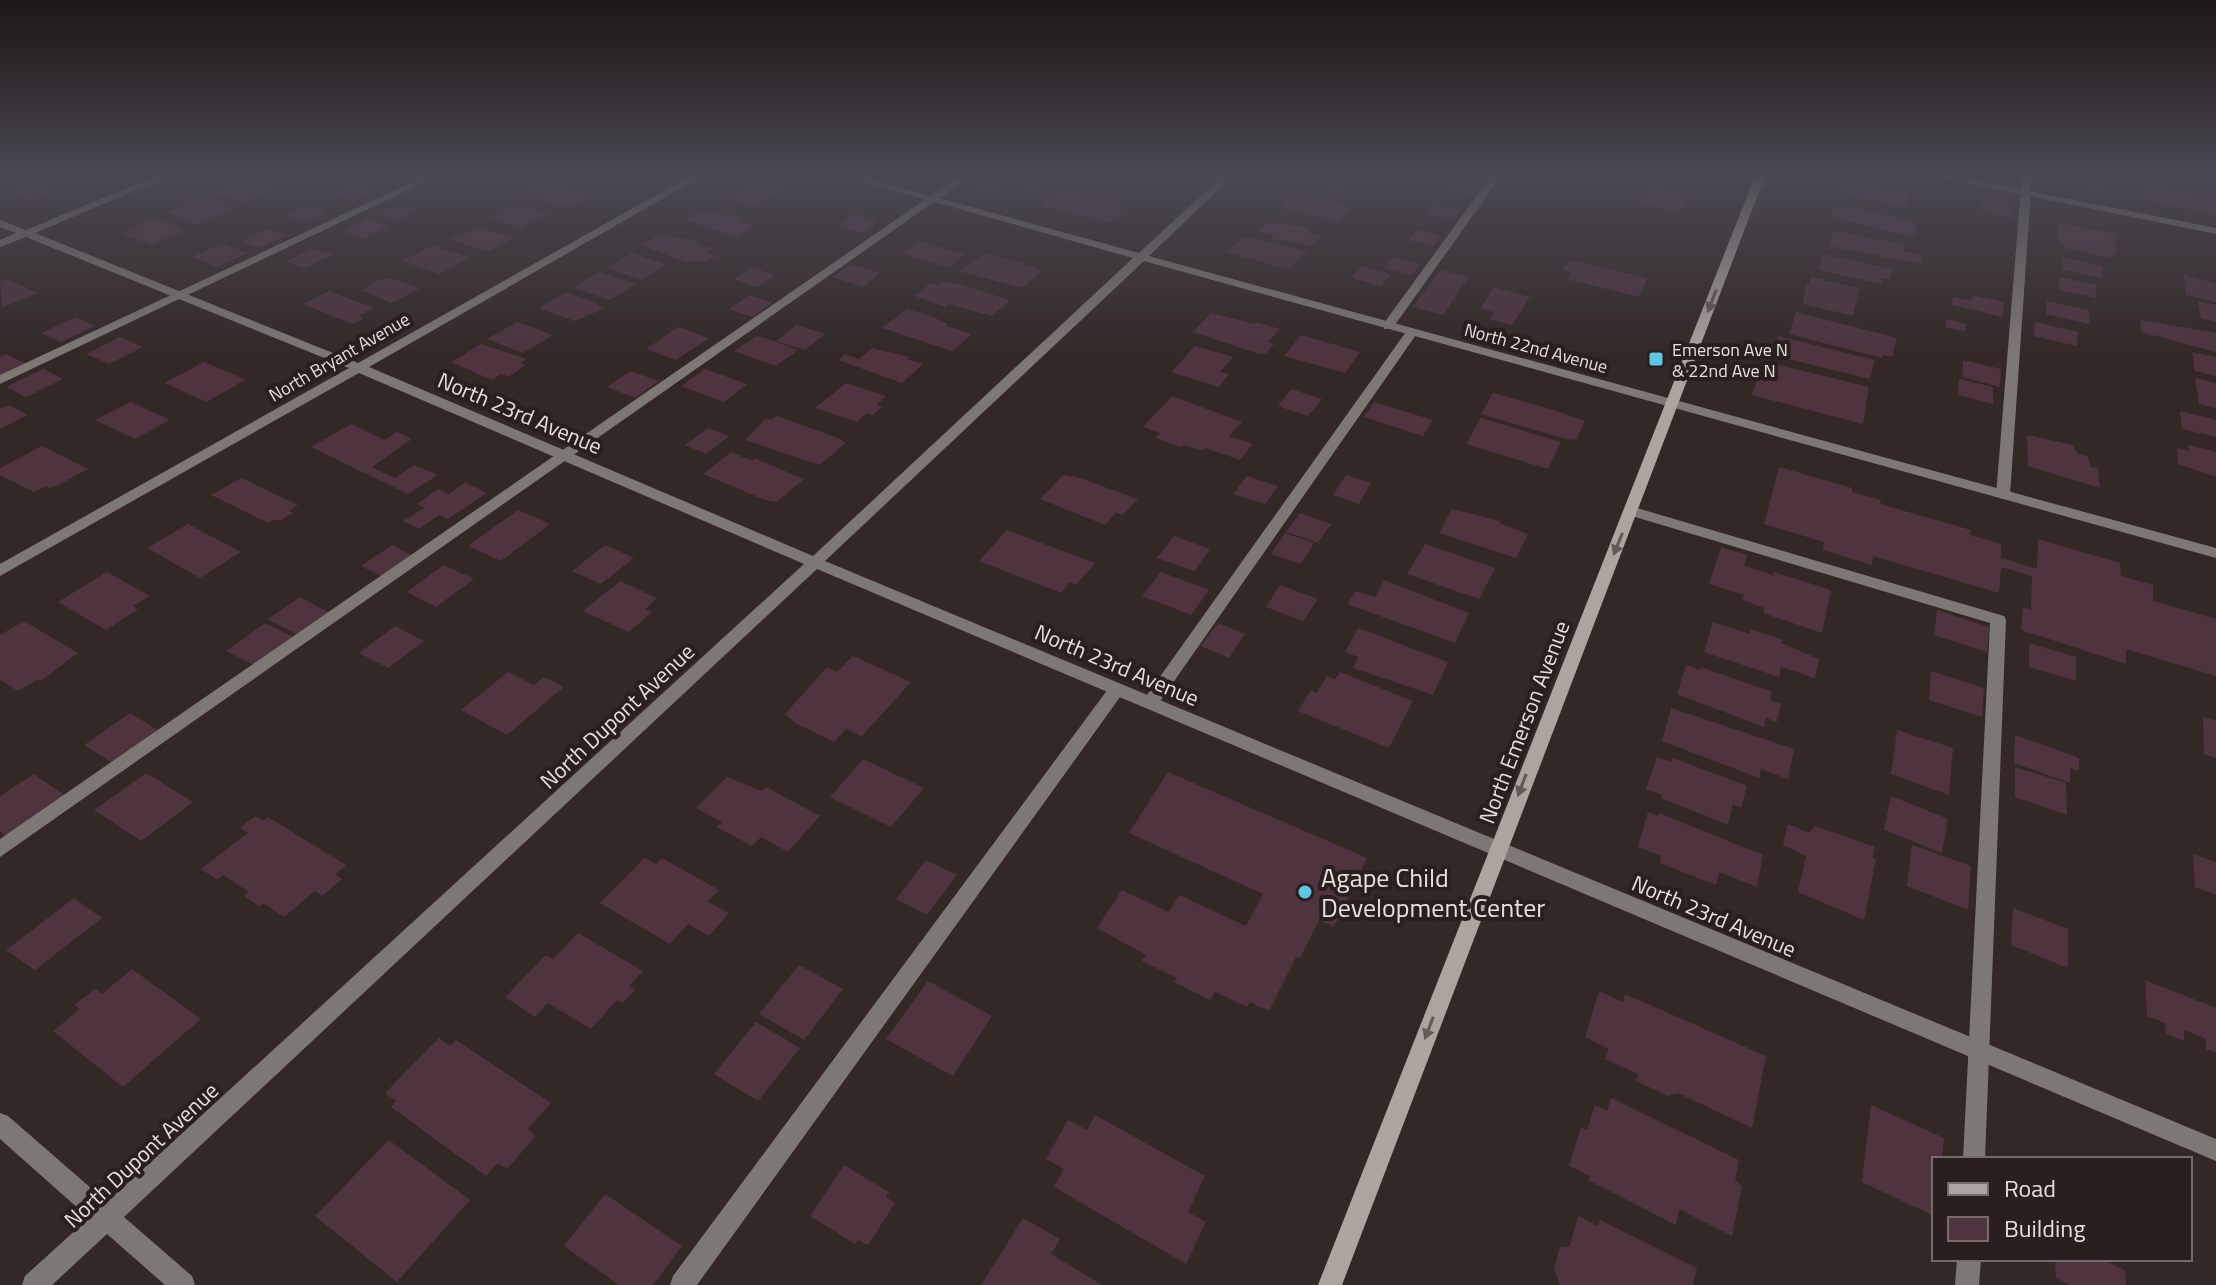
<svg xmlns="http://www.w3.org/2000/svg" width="2216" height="1285" font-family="'Titillium Web',sans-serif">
  <rect width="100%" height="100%" fill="#342827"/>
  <path fill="#4d343f" d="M526,176h39l10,3 -11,6 28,10 -22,12h-7l-32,-11 8,-4 -27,-9z
    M578,176h49l-19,10z
    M978,176h23l-2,2 11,2 -18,14 -28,-8z
    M1302,176h53l-14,16 -45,-10z
    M1536,176h27l10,2 -4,7 -35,-6z
    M1643,176h44l9,4 -4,8z
    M2038,176h19v9l-19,-3z
    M2062,176l45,1v14l-31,-3v-3l-14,-3z
    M32,177l27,6 -13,5 10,4 -26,9 -18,-7 8,-3 -13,-5z
    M1031,177l21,6 -15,11 -21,-5z
    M246,178l31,11 -34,14 -30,-11z
    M1453,178l28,6 -9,12 -29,-7z
    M765,180l23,6 -35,21 -28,-10z
    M1852,181l57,13 -2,13 -59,-11v-4l-9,-1 2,-7 10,2z
    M357,183l21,7 -25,11 -21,-7z
    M1648,184l41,9 -9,19 -42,-9z
    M2148,185l68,12v18l-71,-16 -5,-12 8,1z
    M1062,189l63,16 -6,5 5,1 -16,12 -68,-18z
    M1295,193l57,14 -14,15 -57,-14z
    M202,197l31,12 -35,15 -32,-12z
    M1983,200l30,7 -1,11 -31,-7z
    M399,204l19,6 -22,11 -19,-6z
    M518,204l30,10 -27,14 -30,-10z
    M1434,204l27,6 -8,10 -27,-6z
    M310,205l18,6 -24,12 -18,-7z
    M1835,205l82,17 -3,15 -83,-19z
    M702,210l39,7 -4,3 18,6 -18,11 -53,-17z
    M855,214l24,7 -17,12 -24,-7z
    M155,218l31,12 -35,15 -31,-12z
    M368,219l21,8 -26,12 -20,-7z
    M1268,222l43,6 -4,4 15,4 -9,10 -41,-7 2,-3 -16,-4z
    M2058,223l59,11 -2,21 -5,-1v4l-46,-10v-3l-6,-2z
    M480,227l34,11 -26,14 -40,-13z
    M269,229l18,6 -28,13 -18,-7z
    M1417,230l24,5 -8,11 -24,-6z
    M1834,231l72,14 -2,6 18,4 -2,9 -91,-18z
    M661,234l39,8 -3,2 15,4 -6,4 10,4 -12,7 -11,-3 -5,3 -47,-18z
    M1243,237l20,3 44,11 -18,19 -62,-18z
    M918,241l47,13 -17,14 -47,-14z
    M222,243l25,10 -30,14 -25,-10z
    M433,245l36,13 -30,16 -37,-13z
    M314,248l19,6 -28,14 -19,-7z
    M632,253l34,12 -24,15 -35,-12z
    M987,253l46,14 10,4 -21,17 -64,-17z
    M1823,254l69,15 -2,11 -8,-2 -1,6 -62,-14z
    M1393,257l27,7 -9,11 -27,-7z
    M2063,257l39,9 1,12 -40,-8z
    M1569,260l79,18 -9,19 -72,-18 4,-7 -8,-2z
    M851,264l30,9 -18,14 -30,-10z
    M1361,266l30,8 -10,12 -30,-8z
    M751,267l24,8 -17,12 -24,-8z
    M1440,270l29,7 -26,38 -30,-8z
    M599,272l37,12 -26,16 -37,-12z
    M2183,274l33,10v18l-30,-7z
    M1811,277l48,11 -6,28 -50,-12 3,-21 3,1z
    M2060,277l36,8v13l-37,-8z
    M391,278l29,10 -28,15 -31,-13 20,-11z
    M7,279l31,14 -36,15 -2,-26z
    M943,281l19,4 48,15 -18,16 -44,-12 -2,3 -31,-11 15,-13 8,3z
    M1494,287l36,10 -18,28 -22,-6 4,-7 -14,-3z
    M329,291l45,17 -15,8 5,2 -11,6 -50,-20z
    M566,292l34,13 -2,1 7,2 -30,13 -36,-13z
    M749,295l23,8 -20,14 -23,-8z
    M1973,295l31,7 -1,15 -51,-12 1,-8 19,4z
    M2047,301l42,9v14l-43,-10z
    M2198,301l18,4v17l-15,-4z
    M907,309l24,7 17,8 -2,2 26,8 -20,17 -70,-23z
    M1796,312l101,26 -5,19 -9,-2v3l-94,-24z
    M1211,313l43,11 2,-2 24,7 -12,13 6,2 -8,9 -7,1 -66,-22z
    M76,317l19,9 -34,16 -20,-9z
    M1946,319l20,5 -1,8 -19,-5z
    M2140,320l76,13v19l-75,-20z
    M517,322l36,13 -30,18 -36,-14z
    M2035,322l43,10 -1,14 -43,-10z
    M796,325l29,9 -20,16 -29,-9z
    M678,327l31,11 -33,22 -30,-11z
    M1301,335l59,17 -15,21 -61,-17z
    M757,336l11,3 30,11 -22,16 -42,-15z
    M1778,336l97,24 -5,19 -98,-24z
    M120,337l23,10 -34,17 -23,-10z
    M481,344l46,15 -7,4 6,2 -18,12 -7,-3 -9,6 -41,-18z
    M1195,346l38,11 -13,15 9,2 -10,13 -48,-15z
    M872,348l38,9 -3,2 16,5 -21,19 -64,-23 7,-6 14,5z
    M2192,352l24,5v19l-21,-5z
    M6,354l21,10 -27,13v-20z
    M1963,360l38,9 -1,18 -38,-10z
    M1763,361l106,26 -6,37 -111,-29z
    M204,362l42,18 -40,22 -41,-19z
    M43,369l20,10 -37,18 -20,-10z
    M705,369l42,15 -23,18 -43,-16z
    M630,371l29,10 -24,17 -28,-11z
    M2195,378l21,5v25l-17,-4z
    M1959,379l34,8v17l-35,-9z
    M846,383l40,13 -10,9 6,2 -9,8 -6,-2 -10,9 -42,-14z
    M1291,389l31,10 -14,17 -30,-10z
    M1493,393l58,16 34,12 -9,19 -10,-1 -85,-25z
    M1172,396l70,26 -13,14 24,8 -13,16 -35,-12 -2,3 -19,-6 -2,2 -27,-9 5,-5 -17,-6z
    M131,402l39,18 -35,19 -40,-19z
    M1374,402l59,18 -10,16 -59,-19z
    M9,405l18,10 -27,14v-20z
    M2180,411l36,9v17l-34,-8z
    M777,416l61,22 8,5 -26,22 -75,-25 21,-22 5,2z
    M1481,418l80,24 -13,27 -82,-25z
    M351,424l34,16 12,-8 15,7 -40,28 23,11 19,-13 24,10 -30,19 -97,-47z
    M708,428l21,8 -23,18 -21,-9z
    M2027,435l46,10 5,9 9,2 4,11 7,1 2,20 -72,-22z
    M2188,445l28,7v25l-38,-13 -1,-16 12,3z
    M42,446l46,23 -28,15 -10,4 -4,-2 -12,6 -34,-17v-7z
    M731,452l21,9 2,-3 50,21 -27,23 -12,-2 -62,-26z
    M1779,467l73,21v4l29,8 -1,4 91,26 -1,5 31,9v14l30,9 6,1 1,-29 82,24 1,13 32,9v16l63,18v57l-90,-27v15l-105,-34 2,-23 8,3 1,-34 -31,-9 -2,26 -126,-37 -1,9 -49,-15 1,-8 -60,-18z
    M1063,475l14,2 61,22 -15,16 -7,-2 -11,12 -65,-26z
    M1346,475l25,8 -12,21 -26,-9z
    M1247,476l31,10 -13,18 -32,-10z
    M241,478l57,27 -9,6 4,2 -13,8 -4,-2 -8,4 -57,-28z
    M465,482l22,11 -39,26 -9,-4 -20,14 -16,-8 21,-13 -7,-4 22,-15 10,5z
    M1452,509l48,12 -1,2 29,11 -12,24 -77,-25z
    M518,510l32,14 -49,37 -33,-15z
    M1300,513l31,11 -13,19 -32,-11z
    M188,524l53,28 -41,26 -53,-30z
    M1007,530l88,33 -19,22 -6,-3 -9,11 -82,-32z
    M1285,533l29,10 -13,21 -30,-10z
    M1174,536l36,13 -16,22 -37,-13z
    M1425,544l70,24 -16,31 -72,-25z
    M392,545l19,10 -30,21 -20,-10z
    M605,545l29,13 -33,26 -29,-13z
    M1721,547l26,8 -3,11 29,9 1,-3 57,18 -9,43 -59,-20 1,-5 -21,-8 1,-5 -35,-11z
    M444,565l30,14 -38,28 -29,-15z
    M107,572l43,24 -17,10 5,3 -32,21 -48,-28z
    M1161,572l48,18 -18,25 -49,-19z
    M1384,580l85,33 -14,30 -108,-39 9,-13 19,6z
    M620,581l37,17 -12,11 7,3 -23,20 -46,-21z
    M1280,585l38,14 -15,22 -37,-14z
    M300,597l30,16 -32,22 -30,-16z
    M1937,610l52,17 -2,25 -53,-17z
    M24,621l54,32 -37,28 -3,-2 -20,12 -18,-11v-45z
    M1713,622l36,12 2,-5 32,11 -2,3 38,16 -4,19 -34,-11 -2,10 -75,-25z
    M265,623l30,15 -39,28 -30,-15z
    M1218,623l27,11 -16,24 -28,-12z
    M395,626l29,15 -36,27 -29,-15z
    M1358,628l90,34 -15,33 -80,-27 5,-11 -13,-5z
    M2029,643l47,14v24l-47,-14z
    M853,656l58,26 -49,54 -16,-7 -12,13 -39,-19 -10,-9 42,-47 10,5z
    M1686,665l14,5 1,-3 71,25 -2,8 11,4 -4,18 -11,-4 -2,9 -87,-33z
    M1931,671l53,17 -2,29 -53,-17z
    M508,672l26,13 10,-8 20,10 -57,48 -46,-25z
    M1340,672l73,29 -24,47 -91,-37 13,-21 6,3 10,-17 8,3z
    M1671,708l123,41 -6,30 -27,-10 -2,9 -97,-37z
    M130,713l29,18 -47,32 -28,-18z
    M2203,717l13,4v37l-12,-4z
    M1897,730l56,18 -4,47 -58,-21z
    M2015,735l64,23v13l-9,-3v15l-56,-20z
    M1657,757l15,5 1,-4 74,28 -6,22 -8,-4 -5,21 -67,-27 1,-3 -16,-6z
    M863,759l61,29 -33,39 -61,-30z
    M2015,767l51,16 1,32 -52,-18z
    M1168,772l199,86 -33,69 -15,-7 -19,38 -4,-1 -27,54 -19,-9 -3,5 -32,-15 -5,8 -36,-18 3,-4 -35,-17 4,-6 -49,-27 25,-38 47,22 10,-17 67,31 17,-32 -134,-61z
    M146,773l47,29 -52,39 -47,-31z
    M34,774l32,22 -59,40 -7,-5v-35z
    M727,777l35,14 4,-4 54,29 -32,36 -27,-15 -9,9 -35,-19 5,-5 -26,-14z
    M1891,796l57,23 -6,34 -58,-23z
    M1648,812l10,4 1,-3 104,42 -6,32 -38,-15 -3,13 -56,-22 1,-7 -23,-9z
    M255,816l8,5 5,-4 78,48 -11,9 7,5 -20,17 -7,-5 -31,26 -21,-14 -4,3 -15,-10 5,-4 -26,-17 -6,5 -16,-11 47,-36 -8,-5z
    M1788,824l21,9 6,-7 60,21 -2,11 3,1 -12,61 -66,-28 8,-36 -23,-11z
    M1912,845l59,21 -3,44 -61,-24z
    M2193,854l23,8v33l-21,-8z
    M644,858l12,6 6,-6 57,32 -11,12 21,11 -20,23 -21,-12 -18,20 -70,-41z
    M926,860l31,15 -30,40 -31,-16z
    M74,898l28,20 -67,52 -29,-20z
    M2013,908l55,21v39l-57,-23z
    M578,933l65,38 -14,15 6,4 -13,13 -5,-3 -26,29 -43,-26 -13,14 -30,-20 41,-42 7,4z
    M799,965l44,24 -39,51 -45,-26z
    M132,969l69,50 -78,68 -70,-56 27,-22 -6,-4 21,-16 7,5z
    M2145,980l71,28v45l-10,-4v-10l-22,-9v11l-18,-8 -1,-10 -18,-7z
    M928,981l64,35 -39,60 -67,-37z
    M1599,991l24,11 2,-8 141,62 -14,72 -74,-35 -10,3 -32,-15 2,-7 -33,-15 4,-10 -24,-12z
    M756,1022l44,26 -42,53 -44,-27z
    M439,1038l11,8 6,-6 95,63 -23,26 8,7 -29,33 -9,-6 -12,13 -95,-69 5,-6 -11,-8z
    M1611,1098l128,62 -4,21 7,5 -10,50 -53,-27 -3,16 -88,-45 2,-4 -21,-10 12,-39 6,3 8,-25 12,6z
    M1871,1105l73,33 -2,21h-8v57l-72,-34z
    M1095,1115l110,61 -17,36 18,10 -20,42 -132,-77 10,-18 -18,-10 22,-39 19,10z
    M389,1140l81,60 -73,82 -82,-66z
    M844,1165l45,27 -3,5 9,6 -27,42 -10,-5 -3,4 -45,-28z
    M605,1194l77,52 -29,39h-34l-55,-39z
    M1578,1216l20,10 2,-6 97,48 -4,17h-133l-6,-16 6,-22 10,-1z
    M1023,1218l37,21 -9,15 51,31h-121z
    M2055,1259h45l25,11 1,15h-56l-14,-7z"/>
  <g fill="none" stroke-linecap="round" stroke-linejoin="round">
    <path fill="#7e7875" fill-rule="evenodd" d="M425,176h13l-438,208v-9z
      M959,176h12l-971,681v-18z
      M1491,176h10l-109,153h-8v-6z
      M2022,176h10l-22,319 -7,4 -7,-4z
      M1412,328l6,4 -262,375h-12l-2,-4 2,-4 264,-370z
      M1630,506l374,110 2,4 -21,539h-22l27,-536 -365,-109 -2,-3 2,-3z
      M1117,683l6,2 2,4 -2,4 -426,592h-27l3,-9 438,-591z
      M1957,1259h24l-2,26h-24z"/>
    <path fill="#7e7875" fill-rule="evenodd" d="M156,176h14l-135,57 323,130 332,-187h12l-333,191 444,189 320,-298 -291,-82h16l281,77 83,-77h11l-84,80 1067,292v10l-1072,-297 -319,300 1391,578v22l-1399,-592 -693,648 68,59 3,9h-30l-58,-51 -55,51h-30l3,-9 64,-58 -89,-79v-26l8,3 99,86 697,-638 -445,-191 -359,203v-12l349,-196 -323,-131 -26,10v-7l16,-7 -16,-6v-7l26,10z
      M1932,176h20l264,52v6z"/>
    <path fill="#ada49f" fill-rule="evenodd" d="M1755,176h10l-423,1109h-24z"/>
  </g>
  <defs><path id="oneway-solid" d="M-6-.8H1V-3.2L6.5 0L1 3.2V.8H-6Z" transform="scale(2)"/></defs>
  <g fill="#655a58">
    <use href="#oneway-solid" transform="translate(1712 301) rotate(111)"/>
    <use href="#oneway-solid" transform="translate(1618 544) rotate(112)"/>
    <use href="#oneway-solid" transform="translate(1522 785) rotate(111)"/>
    <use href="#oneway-solid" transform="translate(1429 1028) rotate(111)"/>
  </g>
  <linearGradient id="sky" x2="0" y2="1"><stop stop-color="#1d1615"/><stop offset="0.49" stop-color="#4a4852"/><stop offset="1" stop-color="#4a4852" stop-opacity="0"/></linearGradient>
  <rect width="2216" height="356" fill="url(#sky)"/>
  <g fill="#5dc7e8" stroke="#2a1e1e" stroke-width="3">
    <rect x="1648" y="351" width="16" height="16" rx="4"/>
    <circle cx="1305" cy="892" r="8"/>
  </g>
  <g text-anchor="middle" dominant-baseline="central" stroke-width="8" stroke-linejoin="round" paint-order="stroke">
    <g font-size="18" fill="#e7dfde" stroke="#2a1e1e">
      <text transform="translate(1536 348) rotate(15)">North 22nd Avenue</text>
      <text transform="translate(339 357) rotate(-30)">North Bryant Avenue</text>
    </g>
    <g font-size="18" fill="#e7dfde" stroke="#2a1e1e" text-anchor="start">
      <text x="1672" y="349">Emerson Ave N<tspan x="1672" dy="21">&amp; 22nd Ave N</tspan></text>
    </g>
    <g font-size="22" fill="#e7dfde" stroke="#2a1e1e">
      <text transform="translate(520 413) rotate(23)">North 23rd Avenue</text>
      <text transform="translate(1117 665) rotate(23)">North 23rd Avenue</text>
      <text transform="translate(617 716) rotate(-43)">North Dupont Avenue</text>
      <text transform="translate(1524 722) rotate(-69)">North Emerson Avenue</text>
      <text transform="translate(1714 916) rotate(23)">North 23rd Avenue</text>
      <text transform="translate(141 1155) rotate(-43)">North Dupont Avenue</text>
    </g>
    <g font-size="26" fill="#e7dfde" stroke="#2a1e1e" text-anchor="start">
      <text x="1321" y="877">Agape Child<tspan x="1321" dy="30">Development Center</tspan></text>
    </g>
  </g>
  <rect x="1932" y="1157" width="260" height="104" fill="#2a1e1e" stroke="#766b6b" stroke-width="2"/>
  <rect x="1948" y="1183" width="40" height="12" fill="#ada49f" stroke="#766b6b" stroke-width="2"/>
  <text x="2004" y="1197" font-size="24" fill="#e7dfde">Road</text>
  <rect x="1948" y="1217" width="40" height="24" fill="#4d343f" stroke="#766b6b" stroke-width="2"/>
  <text x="2004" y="1237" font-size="24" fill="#e7dfde">Building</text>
</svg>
